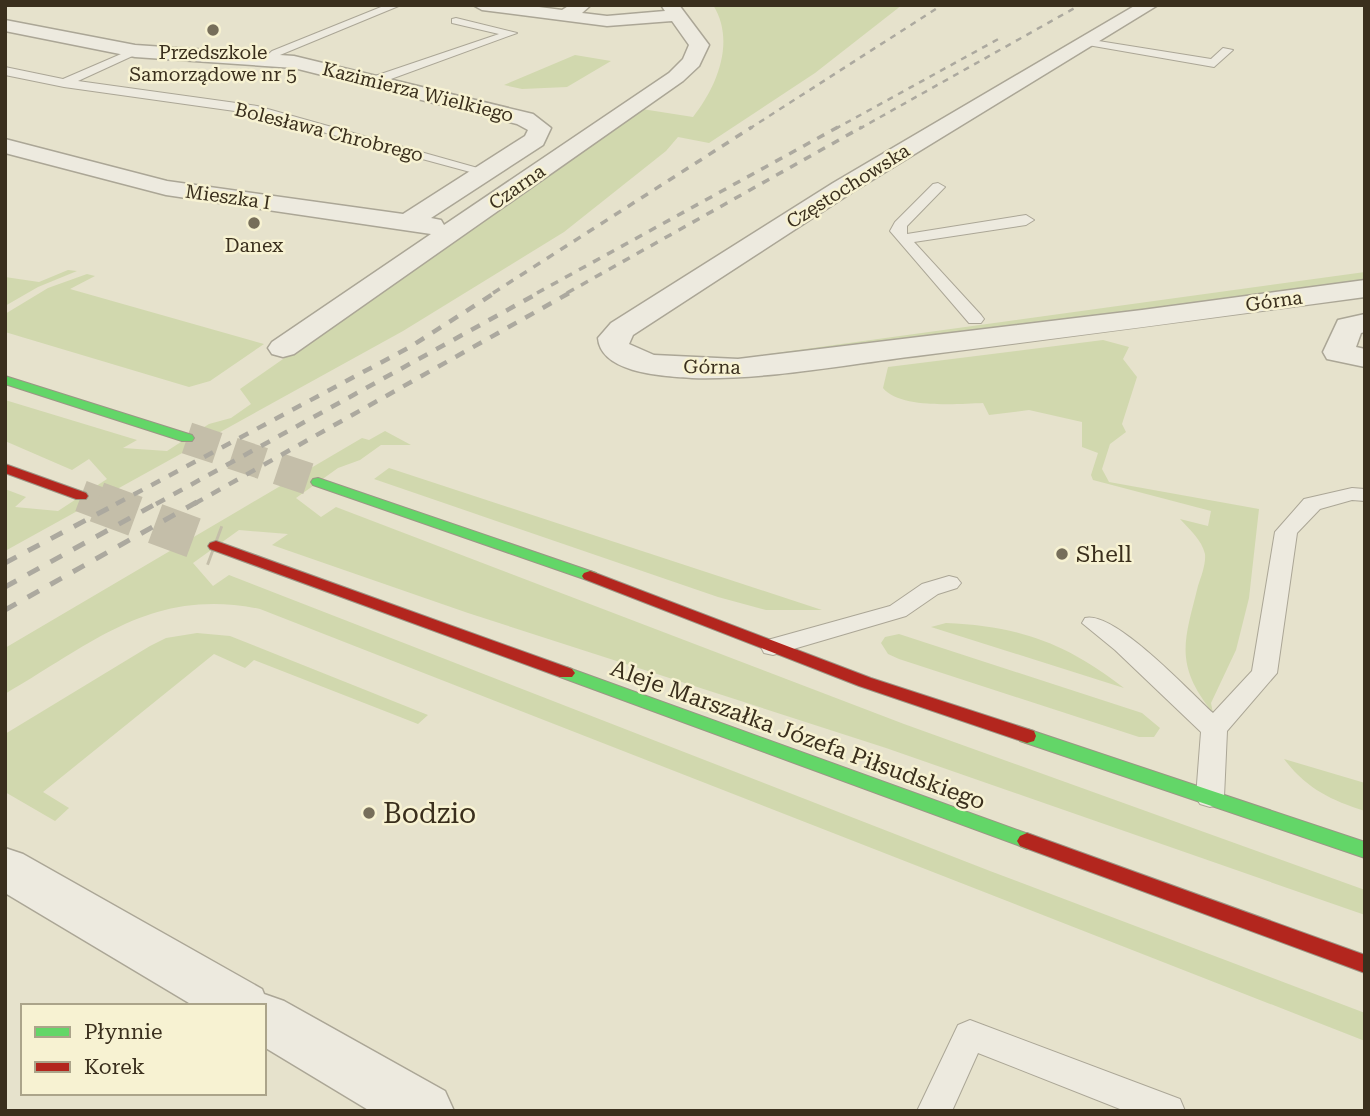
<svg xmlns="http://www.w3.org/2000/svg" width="1370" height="1116" font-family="'Roboto Serif',serif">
  <rect width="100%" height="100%" fill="#e6e2cc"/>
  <path fill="#d1d8ae" d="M713,5h189l-87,68 -106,70 -31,-6 -12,14 -102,81 -161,99 -398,220v-62l21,8 -11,10 43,4 49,-32 -18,-20 -17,11 -67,-29v-41l132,40 -14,8 44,3 42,-27 22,-6 20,-14 -11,-15 402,-280 51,8c24,-30 43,-76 20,-112z
    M575,55l36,6 -44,26 -45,2 -18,-4z
    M68,270l9,1 -39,16 -33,19v-29l34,5z
    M1365,272v10l-598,75 2,-3z
    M87,274l8,2 -25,13 194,55 -54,37 -21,6 -184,-55v-18l43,-26z
    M1103,340l26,7 -6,12 14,18 -15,47 4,8 -16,12 -8,25 7,13 150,27 -10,89 -13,52 -25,53 2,10c-39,-49 -29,-71 -15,-127 3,-9 8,-22 7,-32 -3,-14 -16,-25 -25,-35l28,7 3,-15 -118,-31 -2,-5 7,-22 -16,-6v-25l-53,-12 -40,5 -6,-12c-25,1 -83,6 -100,-15l5,-21z
    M385,431l26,14h-30l-21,15 -22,8 -42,30 25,19 15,-10 568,217 461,166v25l-479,-167 -418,-135 -196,-68 16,-11 -49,-4 -46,33 20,23 16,-11 761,296 375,142v28l-1105,-432c-108,-22 -167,34 -255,85v-46l357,-210 7,2z
    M389,468l433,142h-56l-48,-13 -344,-118z
    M946,623c73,3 120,20 178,65l-193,-61z
    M197,633l33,3 198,79 -10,9 -164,-64 -9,8 -31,-14 -171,138 26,16 -14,13 -50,-29v-58l145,-88 16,-8z
    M899,634l243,79 18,15 -6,9h-15l-240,-78 -11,-5 -7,-11 4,-6z
    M1284,759l81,24v28c-35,-11 -59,-23 -81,-52z"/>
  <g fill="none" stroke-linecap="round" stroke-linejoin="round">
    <path stroke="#c4bea9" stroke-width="32" stroke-dasharray="32 16" stroke-linecap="butt" d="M187,438l131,44
      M81,496l21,8"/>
    <path stroke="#c4bea9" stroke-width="41" stroke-dasharray="41 21" stroke-linecap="butt" d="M97,502l119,44"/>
    <g stroke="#aba696" stroke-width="2">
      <path id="lane" d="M386,5h15l-121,50 -8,7 -10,-2 10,-9z
        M456,18l61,15 -137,50h-8v-6l127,-43 -47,-11v-4z
        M1086,39l125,20 12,-11 10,2 -19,17 -132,-23 -2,-2z
        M135,48l4,1v4l-61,28 179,25 235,66 -7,4 -229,-62 -192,-27 -59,-12v-8l58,12z
        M938,183l7,4 -38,39v8l119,-19 8,5 -8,5 -112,17 67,73 3,4 -3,4h-12l-79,-92 5,-9 38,-38z
        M1352,488l13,1v12l-13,-1 -32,9 -23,24 -20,140 -50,58 -3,66 -4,7 -10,3 -10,-3 -4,-7 5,-65 -86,-82 -33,-27 3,-5c29,-8 105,74 128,95l39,-42 23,-139 29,-33z
        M949,576l8,2 4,5 -4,5 -19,6 -32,22 -133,39 -9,-2 -3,-6 3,-6 126,-35 32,-22z
        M970,1020l210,79 5,12h-60l-147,-58 -26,58h-35l41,-86z"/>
    </g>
    <g stroke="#aba696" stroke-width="3">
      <path id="street" d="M473,5h51l38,5 8,-5h21l-9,8 25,3 58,-5 -4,-6h18l30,40 -10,21 -16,15 -389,273 -11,3 -11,-3 -4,-6 4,-6 159,-108 -265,-39 -161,-42v-14l162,42 236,33 122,-78 3,-6 -11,-6 -223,-56 -159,-11 -130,-26v-11l130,25 159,11 239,58 18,14 -8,17 -112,73 10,2 3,5 225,-152 14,-14 6,-14 -17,-24 -65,5 -125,-16z
        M1136,5h22l-307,188 -218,142 -4,9 25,11 84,4 404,-49 223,-30v17c-147,20 -294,40 -441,58 -76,9 -155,25 -232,23 -27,-2 -91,-4 -94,-40l13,-15 222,-140z
        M1365,314v18l-4,1 -5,14 9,2v18l-38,-8 -4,-7 15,-32z
        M5,848l18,6 239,135 2,5 20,7 161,90 9,20h-84l-106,-64v-41h-70l-189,-113z"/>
    </g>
    <g stroke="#9b9585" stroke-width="2">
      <path id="fast" d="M5,376l187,59 2,3 -2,3h-10l-177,-57z
        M318,478l278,95 2,3 -2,3h-12l-271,-94 -2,-3 2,-3z
        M566,667l468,169 3,5 -3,5 -7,3 -7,-3 -460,-169 -3,-4 3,-4z
        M1027,729l338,113v16l-345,-117 -2,-5 2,-5z"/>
    </g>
    <g stroke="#9b9585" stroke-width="2">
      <path id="jam" d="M5,464l81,29 2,3 -2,3h-10l-71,-26z
        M216,541l356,128 3,4 -3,4h-12l-350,-128 -2,-3 2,-3z
        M590,571l281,107 163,53 2,5 -2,5 -7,2 -168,-57 -275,-107 -2,-3 2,-3z
        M1027,833l338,122v18l-345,-127 -3,-5 3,-5z"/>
    </g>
    <use href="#lane" fill="#edeadf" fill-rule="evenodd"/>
    <use href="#street" fill="#edeadf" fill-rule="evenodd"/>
    <use href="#fast" fill="#63d668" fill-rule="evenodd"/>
    <use href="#jam" fill="#b3261e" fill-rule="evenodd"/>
    <path stroke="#aca99f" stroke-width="2.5" stroke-dasharray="6 6" stroke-linecap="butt" d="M749,129l193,-124
      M835,129l167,-92
      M859,129l221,-124"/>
    <path stroke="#aca99f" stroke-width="3.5" stroke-dasharray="8 8" stroke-linecap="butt" d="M493,293l259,-166
      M537,293l301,-166
      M567,293l295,-166"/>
    <path stroke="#aca99f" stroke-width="4.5" stroke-dasharray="10 10" stroke-linecap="butt" d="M116,504l294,-157 86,-55
      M156,504l384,-212
      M194,504l377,-212"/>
    <path stroke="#aca99f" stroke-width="5" stroke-dasharray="13 13" stroke-linecap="butt" d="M5,563l115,-61
      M5,587l154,-85
      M5,610l192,-108"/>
  </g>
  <g fill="#766e5a" stroke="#f7f2d2" stroke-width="2.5">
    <circle cx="213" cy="30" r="7"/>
    <circle cx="254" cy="223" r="7"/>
    <circle cx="1062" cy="554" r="7"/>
    <circle cx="369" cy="813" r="7"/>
  </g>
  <g text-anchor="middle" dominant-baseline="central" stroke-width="5" stroke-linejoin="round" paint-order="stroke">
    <g font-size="19" fill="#3a2f1d" stroke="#f7f2d2">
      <text x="213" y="52">Przedszkole<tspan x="213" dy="22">Samorządowe nr 5</tspan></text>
      <text x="254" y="245">Danex</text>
    </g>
    <g font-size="19" fill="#3a2f1d" stroke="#f7f2d2">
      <text transform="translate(418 92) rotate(14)">Kazimierza Wielkiego</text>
      <text transform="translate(329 132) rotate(14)">Bolesława Chrobrego</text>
      <text transform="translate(848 186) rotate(-32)">Częstochowska</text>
      <text transform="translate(517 187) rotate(-35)">Czarna</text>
      <text transform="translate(228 197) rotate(8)">Mieszka I</text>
      <text transform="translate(1274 301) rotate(-8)">Górna</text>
      <text transform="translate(712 367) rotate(1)">Górna</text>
    </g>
    <g font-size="23" fill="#3a2f1d" stroke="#f7f2d2" text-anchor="start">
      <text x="1076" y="554">Shell</text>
    </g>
    <g font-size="23" fill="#3a2f1d" stroke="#f7f2d2">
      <text transform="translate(798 735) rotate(20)">Aleje Marszałka Józefa Piłsudskiego</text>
    </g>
    <g font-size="28" fill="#3a2f1d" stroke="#f7f2d2" text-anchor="start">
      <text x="383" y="813">Bodzio</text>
    </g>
  </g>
  <rect width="1370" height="1116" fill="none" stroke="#3a2f1d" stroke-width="14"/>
  <rect x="21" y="1004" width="245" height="91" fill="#f7f2d2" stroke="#aba48a" stroke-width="2"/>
  <rect x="35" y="1027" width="35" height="10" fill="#63d668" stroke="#aba48a" stroke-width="2"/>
  <text x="84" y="1039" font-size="21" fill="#3a2f1d">Płynnie</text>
  <rect x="35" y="1062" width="35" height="10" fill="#b3261e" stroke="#aba48a" stroke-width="2"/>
  <text x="84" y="1074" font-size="21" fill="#3a2f1d">Korek</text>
</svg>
